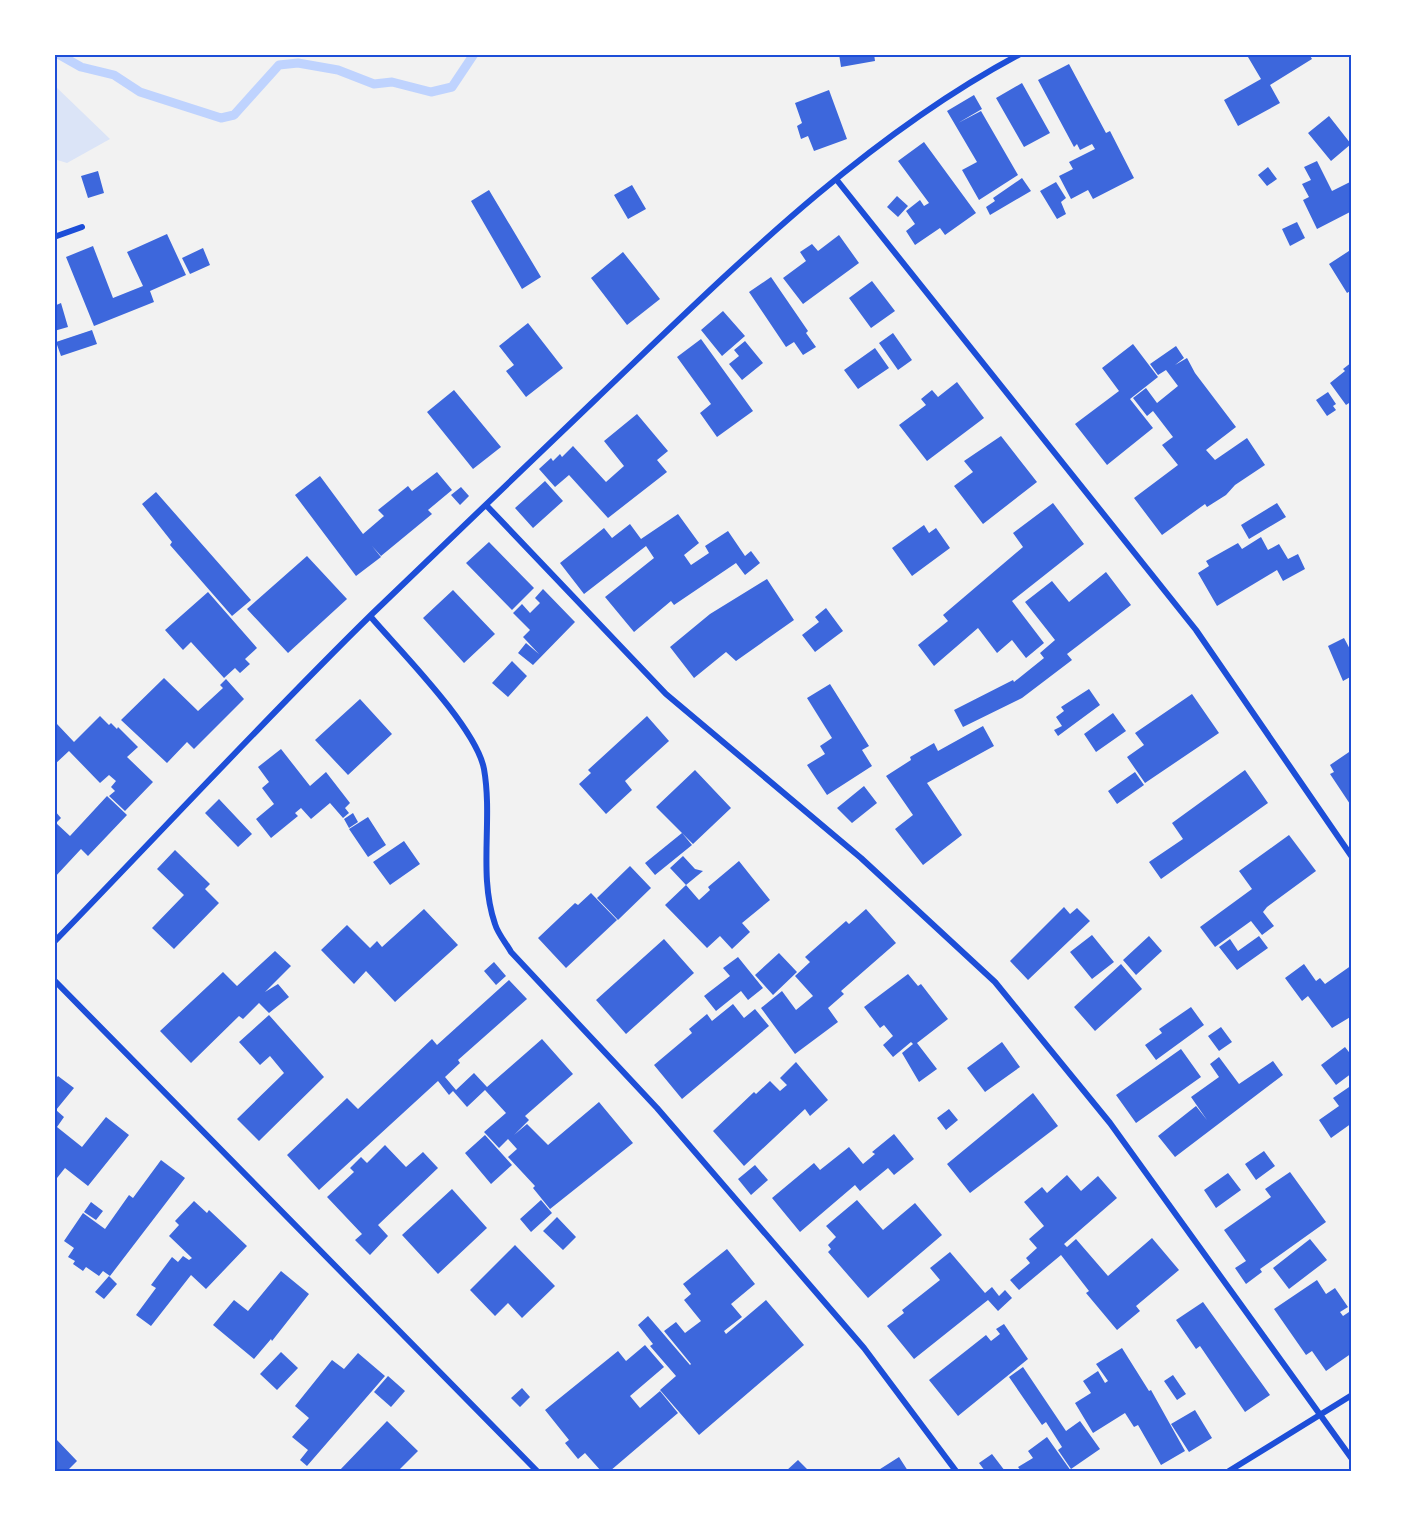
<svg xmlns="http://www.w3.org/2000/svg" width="1406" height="1525" font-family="'Space Grotesk',sans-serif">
  <rect width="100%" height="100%" fill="#f2f2f2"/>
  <path fill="#dbe4f7" d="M54,85l56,54 -43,24 -13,-4z"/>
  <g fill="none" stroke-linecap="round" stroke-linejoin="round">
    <path stroke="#bfd3fe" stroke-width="9" d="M58,54l23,13 33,8 26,17 81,26 13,-3 45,-50 19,-2 40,7 36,14 18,-2 39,10 21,-5 22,-33"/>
  </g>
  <path fill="#3d67dc" d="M839,54h35l1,7 -34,6z
    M1253,54h56l3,5 -42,26 10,18 -42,23 -14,-26 37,-21 -13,-22z
    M1069,64l37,69 4,-2 24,47 -41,21 -5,-9 -17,9 -12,-23 14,-7 -4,-7 26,-13 -3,-5 -12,6 -3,-6 -3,3 -36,-67z
    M1022,83l28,50 -26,14 -28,-49z
    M829,90l18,49 -33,12 -6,-15 -7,3 -4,-13 5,-3 -7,-20z
    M974,95l8,14 -24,14 23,-12 37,64 -39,25 -17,-30 15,-8 -30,-51z
    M1329,116l22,28 -20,17 -23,-28z
    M924,142l52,71 -31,22 -5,-7 -25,17 -9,-14 9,-7 -9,-13 14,-11 4,6 5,-3 -31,-42z
    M1317,161l15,30 20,-10v30l-35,18 -14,-29 6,-3 -7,-13 9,-4 -7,-13z
    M1268,167l9,12 -10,7 -9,-11z
    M98,171l6,22 -16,5 -7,-22z
    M1022,178l9,13 -41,24 -4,-8 9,-6 -2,-3z
    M1056,182l10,16 -5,4 5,12 -9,5 -17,-28z
    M632,185l14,24 -18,10 -14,-24z
    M489,190l52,87 -19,12 -51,-88z
    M897,196l11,10 -10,11 -11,-10z
    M1297,222l8,16 -15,8 -8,-17z
    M167,234l19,41 -36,16 4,11 -60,24 -28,-69 27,-11 20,52 30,-12 -16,-34z
    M839,235l20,28 -56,41 -20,-26 23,-17 -6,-9 12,-8 6,7z
    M203,248l7,17 -20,9 -8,-16z
    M1352,249v41l-5,3 -18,-29z
    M623,252l37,47 -33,26 -36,-47z
    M771,277l37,54 -2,2 10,14 -13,8 -9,-13 -8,5 -37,-55z
    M872,281l23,30 -24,17 -22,-30z
    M61,303l7,24 -14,4v-25z
    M723,311l22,25 -23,20 -21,-26z
    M528,323l35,45 -37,29 -20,-26 8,-6 -15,-19z
    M92,330l5,14 -36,12 -5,-14z
    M893,333l19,27 -14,10 -19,-27z
    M701,339l52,72 -36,26 -17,-24 11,-9 -34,-47z
    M745,341l18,22 -21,17 -13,-16 10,-8 -5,-6z
    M1133,344l25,33 -28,22 23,29 -46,37 -32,-41 44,-33 -17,-23z
    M1176,346l8,12 -9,7 12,-7 8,15 41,54 -30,23 9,10 32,-22 18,27 -30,20 -9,10 -19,12 -2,-3 -43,31 -28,-37 44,-33 -16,-20 11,-8 -20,-26 -6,5 -14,-18 13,-10 11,15 21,-17 -12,-16 -8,5 -8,-11z
    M875,348l14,20 -31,21 -14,-19z
    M1352,362v39l-6,4 -16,-22 15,-12 -2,-2z
    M957,382l27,36 -57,43 -28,-36 27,-20 -5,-6 11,-9 6,7z
    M454,390l47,57 -28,22 -46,-57z
    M1328,392l8,12 -3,2 3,4 -9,6 -11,-16z
    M637,414l31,37 -11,9 10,12 -59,46 -39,-43 -14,12 -16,-18 12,-11 2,3 7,-7 2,3 11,-11 33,36 18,-16 -20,-25z
    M1001,436l36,46 -54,42 -29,-38 19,-14 -9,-11z
    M437,472l15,18 -24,20 4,4 -51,42 -9,-10 9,11 -25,19 -61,-81 25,-19 43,58 21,-18 -6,-6 30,-24 4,5z
    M545,481l18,20 -30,27 -18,-20z
    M461,487l8,9 -9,9 -9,-10z
    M156,492l95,108 -19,16 -62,-71 2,-3 -30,-38z
    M1053,503l31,41 -72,57 32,42 -18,15 -14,-18 -15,13 -19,-25 -44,38 -16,-21 30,-24 -5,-6 80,-68 -10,-14z
    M1277,503l9,14 -37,22 -8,-14z
    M678,514l21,29 -15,12 7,10 18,-12 -4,-7 23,-15 17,25 6,-5 9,12 -15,12 -9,-12 -62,42 -3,-4 -37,31 -29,-35 49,-39 -8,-12 -62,48 -24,-31 44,-35 8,10 18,-14 11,15z
    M924,525l5,8 7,-5 14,20 -38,28 -20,-28z
    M1261,537l7,13 11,-6 9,15 10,-5 7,15 -22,12 -6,-11 -60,36 -19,-33 11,-7 -3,-5 32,-18 4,6z
    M489,542l45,46 -22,22 -46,-47z
    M307,556l40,43 -59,54 -41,-44z
    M1106,572l25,33 -64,49 5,6 -50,38 -59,29 -9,-17 59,-30 1,2 30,-24 -4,-5 15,-13 -30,-38 27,-21 17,21z
    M767,579l27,41 -58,41 -10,-9 -32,26 -24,-31 40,-33z
    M543,589l32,33 -42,43 -15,-12 8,-10 13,11 -16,-17 7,-7 -17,-17 9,-9 8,9 10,-10 -5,-5z
    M453,590l42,44 -31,29 -41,-45z
    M208,592l49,56 -12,11 5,5 -10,9 -5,-5 -11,10 -33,-36 -8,8 -18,-20z
    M826,608l17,23 -28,21 -13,-17 17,-13 -4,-5z
    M1344,638l8,15v23l-9,5 -15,-35z
    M512,661l15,15 -19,21 -16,-14z
    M164,678l34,33 25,-23 -3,-3 6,-6 18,20 -50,50 -7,-7 -20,21 -46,-43z
    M830,684l39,62 -7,4 10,16 -45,29 -20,-30 18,-11 -5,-8 12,-8 -25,-40z
    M1089,689l11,16 -42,31 -4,-6 8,-4 -6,-9 8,-6 -3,-4z
    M1192,694l27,39 -74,50 -18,-26 17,-12 -9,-12z
    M360,699l32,35 -44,41 -33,-35z
    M1113,713l13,18 -30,21 -12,-18z
    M100,716l9,9 2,-2 6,6 1,-2 20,20 -11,10 26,25 -28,29 -16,-15 6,-5 -4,-4 5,-6 -7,-6 -9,8 -31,-32 -15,14v-38l3,-3 17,18z
    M647,716l22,25 -44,40 7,9 -26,24 -27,-30 12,-11 -3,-3z
    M983,726l11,20 -67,37 35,52 -39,30 -28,-36 18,-14 -27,-39 25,-16 -1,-3 24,-14 4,8z
    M281,749l29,37 16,-14 24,31 -5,5 4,5 -6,5 -13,-15 -19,16 -10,-11 -6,5 3,3 -27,22 -15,-19 18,-15 -12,-16 7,-6 -11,-15z
    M1352,750v52l-2,2 -20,-30 4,-2 -4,-7z
    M695,770l36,38 -38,36 -11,-11 10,12 -37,30 -10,-12 37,-30 -26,-26z
    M1245,770l23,33 -107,76 -12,-17 34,-23 -11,-16z
    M1135,772l9,13 -27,19 -9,-13z
    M864,786l13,17 -25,20 -15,-15z
    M107,796l20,19 -39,41 -7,-7 -27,29v-68l7,8 -5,5 14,13z
    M219,799l33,35 -14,13 -33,-34z
    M353,813l5,9 -9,6 -5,-9z
    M368,817l18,28 -18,12 -19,-28z
    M1289,835l27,36 -49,36 -4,5 11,14 -12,9 -11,-14 -36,26 -15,-20 52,-38 -13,-18z
    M404,841l16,23 -30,21 -17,-23z
    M175,850l35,34 -5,5 14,14 -45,46 -22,-21 32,-33 -27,-26z
    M683,856l12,13 8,2 -17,14 -16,-17z
    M739,861l31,39 -28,23 8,9 -18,17 -12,-13 -13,12 -42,-43 21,-20 13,15 11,-10 -2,-3z
    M630,866l21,22 -33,32 -21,-22z
    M591,893l26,27 -51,48 -28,-30 37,-35 3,2z
    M1064,907l6,7 7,-6 13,13 -62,59 -18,-19z
    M424,909l34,36 -63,57 -29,-31 -12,13 -33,-34 26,-25 23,23 7,-7 5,6z
    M866,909l30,34 -55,48 3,3 -16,14 10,14 -43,32 -34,-46 21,-17 14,19 17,-14 -18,-20 15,-14 -5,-5 41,-36 3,3z
    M1092,935l22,27 -22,17 -22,-27z
    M1149,936l13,15 -26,24 -13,-15z
    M1259,936l9,12 -31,22 -18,-23 11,-8 8,12z
    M664,939l30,34 -68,61 -30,-34z
    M275,951l16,15 -26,26 13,-8 11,13 -20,16 -10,-10 -16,16 -4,-3 -48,47 -31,-32 63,-59 14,14z
    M779,953l18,19 -24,23 -18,-20z
    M738,957l25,31 -15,12 -7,-9 -25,20 -12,-15 26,-20 -7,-8z
    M494,962l12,14 -10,9 -12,-14z
    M1121,964l21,25 -47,42 -21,-24z
    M1304,964l12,17 4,-3 5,6 27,-19v51l-20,12 -24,-32 -6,5 -17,-23z
    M908,974l10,12 3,-2 27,35 -31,24 20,26 -18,13 -17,-29 11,-9 -2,-2 -18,15 -10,-12 10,-9 -9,-11 -4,3 -16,-21z
    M509,980l18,19 -69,61 2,3 -15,14 11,13 18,-17 13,14 55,-48 31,35 -48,42 4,4 -15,15 13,-11 21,21 51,-43 34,41 -83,66 -17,-21 2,-2 -27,-29 9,-8 -9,-10 -9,9 -15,-16 22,-19 -21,-23 -18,17 -14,-16 -4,4 -11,-14 -119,109 -32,-35 60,-57 11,11 74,-70 5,6z
    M733,1004l11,14 11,-9 14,17 -87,73 -28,-34 38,-32 -3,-4 18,-15 5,7z
    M1191,1007l13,18 -48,35 -11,-15 17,-12 -3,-4z
    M269,1015l55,62 -65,64 -22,-22 47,-46 -14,-17 -10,9 -21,-23z
    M1221,1027l11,15 -13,9 -11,-15z
    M1002,1042l18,25 -35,25 -18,-24z
    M1345,1047l7,9v17l-16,12 -15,-20z
    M1181,1049l20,28 -65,46 -20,-28z
    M1219,1057l20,27 34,-23 10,14 -108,82 -17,-21 38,-30 11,14 -16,-23 28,-20 -9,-13z
    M796,1062l32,38 -18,16 -5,-7 -61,57 -31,-35 41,-39 2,2 14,-13 10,10 7,-6 -7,-7z
    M58,1076l16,12 -18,22 8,7 -7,10 25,20 24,-30 23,18 -41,51 -23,-18 -8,10 -3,-3v-94z
    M1352,1085v38l-21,15 -12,-18 20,-14 -6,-8z
    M1033,1093l25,33 -88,67 -23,-29z
    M949,1109l9,11 -12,10 -9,-12z
    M894,1134l20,25 -20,16 -6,-7 -28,23 -5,-6 -55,47 -28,-34 42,-35 6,7 29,-23 14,17 12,-10 -3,-2z
    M485,1135l27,30 -21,19 -26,-31z
    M385,1145l21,22 17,-15 15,16 -60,57 10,11 -18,19 -15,-15 7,-6 -35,-37 27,-25 -4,-4 11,-11 6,6z
    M1264,1151l11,15 -19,14 -11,-16z
    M161,1160l24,18 -75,98 -7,-5 -4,5 -13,-9 -3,4 -10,-7 2,-3 -7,-4 6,-9 -10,-7 19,-28 22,16 24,-34 4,3z
    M755,1165l13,15 -17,15 -13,-16z
    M1290,1172l36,50 -66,47 2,3 -16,12 -11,-16 11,-7 -22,-31 47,-33 -6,-8z
    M1228,1173l13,17 -25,18 -12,-18z
    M1067,1175l14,16 17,-15 19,22 -53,46 3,3 9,-8 32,37 44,-38 27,32 -43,36 4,5 -23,19 -31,-37 3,-2 -28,-36 -42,35 -9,-10 20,-17 -4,-5 11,-10 -8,-9 15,-13 -20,-24 18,-15 5,6z
    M452,1189l35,39 -49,46 -36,-39z
    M541,1200l11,13 -21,19 -11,-13z
    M857,1200l26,30 32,-27 27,32 -74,63 -40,-46 3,-3 -3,-4 8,-8 -10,-11z
    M194,1201l13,12 2,-3 38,36 -41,43 -15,-14 -40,51 -15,-11 20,-27 -5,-3 21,-28 6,5 5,-6 6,4 3,-2 -23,-22 10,-11 -4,-4z
    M91,1202l12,9 -7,9 -12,-8z
    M557,1217l19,20 -13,13 -20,-19z
    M1310,1239l17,21 -38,29 -16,-21z
    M515,1245l40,41 -33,32 -14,-15 -13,13 -25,-26z
    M727,1249l28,35 -24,20 11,13 -18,14 2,3 40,-34 38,45 -105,90 -39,-45 16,-14 -26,-30 3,-2 -15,-19 10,-9 42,49 1,-1 -27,-33 12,-9 9,11 16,-12 -17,-21 7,-6 -8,-10z
    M950,1252l35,41 7,-6 7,9 6,-6 7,8 -14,13 -10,-11 -74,59 -27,-33 17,-13 -2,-3 38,-30 -10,-12z
    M281,1271l28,23 -37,47 -1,-2 -17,20 -41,-34 21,-25 14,11z
    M109,1276l8,8 -13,15 -9,-7z
    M1317,1280l9,14 9,-6 13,19 -8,5 3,4 9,-6v43l-26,18 -14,-20 -6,4 -32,-46z
    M1203,1302l67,93 -25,17 -45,-66 -4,3 -20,-29z
    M1004,1324l24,35 -70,57 -29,-36 57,-45 5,6 9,-7 -4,-5z
    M645,1345l19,22 -34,29 10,12 20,-17 18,22 -68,58h-9l-16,-18 -7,6 -13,-16 4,-3 -24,-30 73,-59 8,10z
    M1122,1348l27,43 2,-1 34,61 -24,14 -23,-40 -4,2 -9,-14 -32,20 -18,-30 16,-10 -8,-12 15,-10 7,12 3,-2 -12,-17z
    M281,1352l17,16 -21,22 -17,-16z
    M358,1353l27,23 -78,90 -7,-6 8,-10 -16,-13 17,-19 -14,-12 37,-46 12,9z
    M1023,1367l43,64 14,-10 20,28 -29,20 -13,-19 4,-3 -16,-25 -4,3 -33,-48z
    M1173,1375l13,19 -9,6 -13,-19z
    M388,1376l17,15 -14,16 -17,-15z
    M522,1388l8,9 -10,10 -9,-9z
    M1195,1410l17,28 -23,14 -18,-28z
    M387,1421l31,30 -20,20h-59z
    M1047,1437l24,34h-50l-3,-4 15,-9 -5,-7z
    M56,1439l21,22 -10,10h-13z
    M992,1454l13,17h-20l-6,-8z
    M899,1457l9,14h-31z
    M798,1460l11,11h-23z"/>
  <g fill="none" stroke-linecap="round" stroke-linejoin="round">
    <path stroke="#1d4ed8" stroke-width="6" d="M1352,54v1
      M836,179l360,451 156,227
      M54,237l28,-10
      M486,505l180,189 195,164 134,124 115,141 242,336
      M370,616c30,35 106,111 114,153 9,51 -6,106 11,155 3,10 11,19 16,28l146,156 207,240 92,123
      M54,942c106,-109 209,-221 318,-328 74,-72 149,-143 224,-215 130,-124 264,-260 424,-345
      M54,980l483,491
      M1229,1471l123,-76"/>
  </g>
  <rect width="1406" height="1525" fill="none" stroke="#ffffff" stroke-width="111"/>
  <rect x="56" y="56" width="1294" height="1414" fill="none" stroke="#1d4ed8" stroke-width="2"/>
</svg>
